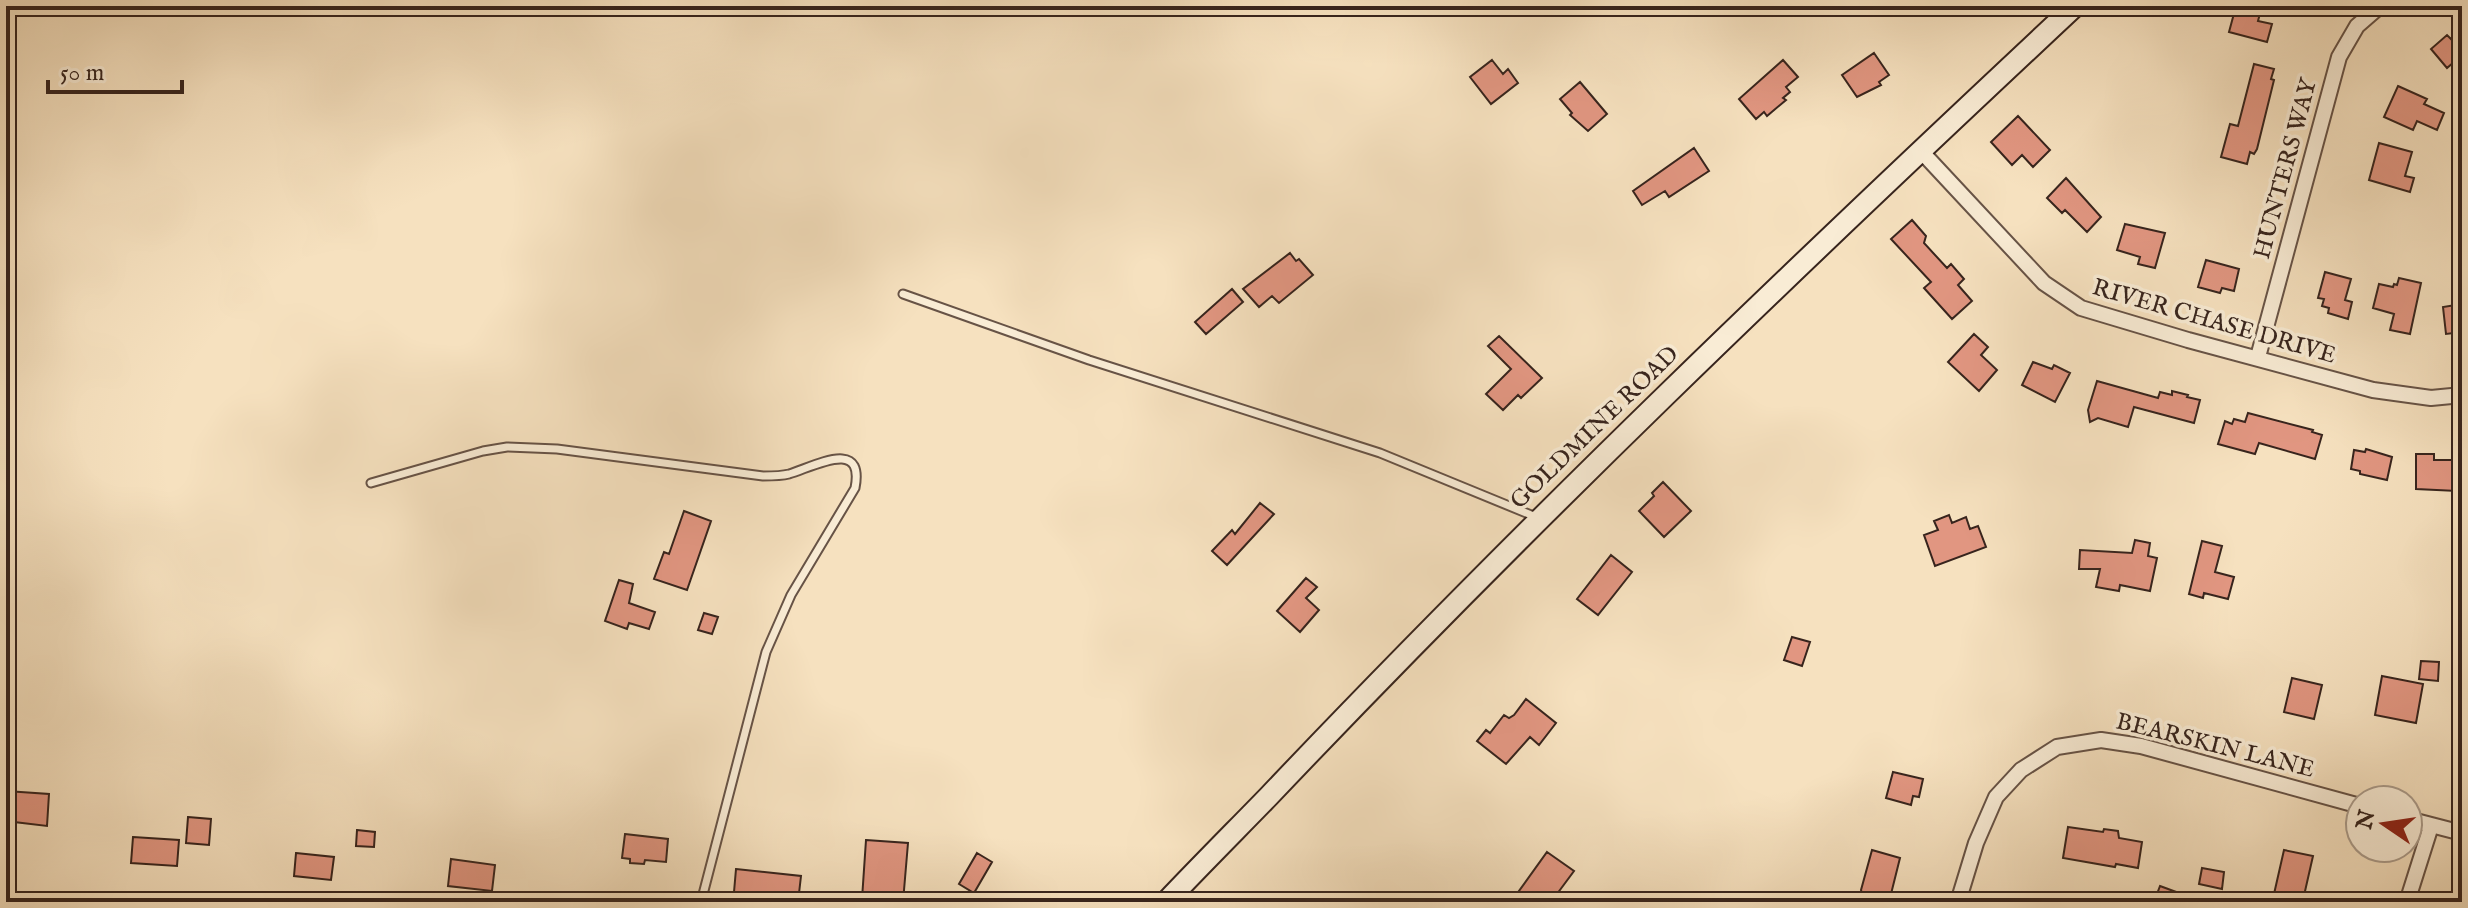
<svg xmlns="http://www.w3.org/2000/svg" width="2468" height="908" font-family="'IM FELL English',serif">
  <rect width="100%" height="100%" fill="#f6e1bf"/>
  <filter id="stains"><feTurbulence type="fractalNoise" baseFrequency=".0025" numOctaves="4"/><feColorMatrix values="0 0 0 0 .2 0 0 0 0 .09 0 0 0 0 .02 0 0 0 .5 -.17"/></filter>
  <radialGradient id="worn" r=".72"><stop offset=".6" stop-color="#630" stop-opacity="0"/><stop offset="1" stop-color="#630" stop-opacity=".3"/></radialGradient>
  <path fill="#e19681" stroke="#37241d" stroke-width="2" d="M2236,6h26l-4,15 14,3 -5,18 -38,-10z
    M2462,29v26l-15,13 -16,-19 16,-14 4,4z
    M1874,53l15,22 -10,7 2,3 -24,12 -15,-22z
    M1492,60l11,14 5,-5 10,14 -27,21 -21,-27z
    M1783,60l15,17 -12,10 4,5 -7,6 3,2 -19,16 -3,-4 -8,7 -17,-20z
    M2254,64l20,5 -3,10 3,1 -17,69 -3,5 -4,-2 -3,12 -26,-7 9,-33 8,2z
    M1580,82l27,32 -19,17 -18,-16 2,-2 -12,-14z
    M2398,86l29,13 -3,5 20,9 -7,17 -20,-9 -4,9 -29,-13z
    M2018,116l32,34 -17,17 -11,-12 -10,10 -21,-23z
    M2379,143l33,9 -7,24 9,2 -4,14 -41,-12z
    M1694,148l15,23 -40,26 -4,-6 -23,14 -9,-14z
    M2066,178l35,39 -14,15 -22,-22 -3,3 -15,-15z
    M1912,220l14,16 -2,7 23,25 4,-4 13,15 -6,6 14,16 -20,18 -28,-31 7,-6 -40,-43z
    M2125,224l40,9 -10,35 -17,-4 2,-7 -23,-7z
    M1290,253l6,8 3,-2 14,16 -34,28 -7,-7 -13,11 -16,-18z
    M2206,260l33,9 -5,22 -12,-3 -2,5 -22,-6z
    M2325,272l26,7 -6,21 7,2 -4,17 -20,-6 1,-5 -7,-2 2,-7 -6,-1z
    M2399,278l22,5 -11,51 -20,-4 4,-16 -21,-6 6,-24 14,3 1,-3 3,1z
    M1232,289l11,13 -37,32 -11,-12z
    M2462,304v28l-16,2 -3,-27z
    M1974,334l14,13 -7,8 16,15 -18,21 -31,-29z
    M1499,336l43,42 -21,20 -3,-3 -15,15 -17,-16 25,-25 -23,-23z
    M2033,362l19,7 2,-4 16,8 -15,29 -33,-17z
    M2097,381l61,17 2,-6 12,3v-4l16,4 -1,2 13,3 -6,23 -60,-16 -6,20 -30,-9 -8,4 -2,-12z
    M2248,413l65,17 -1,2 10,3 -7,24 -56,-16 -4,11 -37,-10 7,-23 7,3 2,-5 11,3z
    M2366,449l26,8 -5,23 -27,-6v-3l-9,-2 3,-19 11,2z
    M2416,454h18v6h24l-1,31 -41,-2z
    M1663,482l28,29 -27,26 -25,-26 15,-15 -2,-3z
    M1260,503l14,11 -47,51 -15,-14 20,-21 3,4z
    M684,511l27,10 -24,69 -33,-11 10,-27 5,2z
    M1949,515l3,8 14,-6 4,12 8,-3 8,21 -51,19 -11,-31 14,-5 -4,-9z
    M2135,540l15,3 -2,13 9,2 -7,33 -30,-6 -1,6 -23,-4 4,-18h-21l1,-19 52,3z
    M2202,541l20,5 -7,26 19,5 -6,22 -24,-6 -1,5 -14,-4z
    M1611,555l21,17 -34,43 -21,-16z
    M1306,578l11,9 -11,11 13,12 -19,22 -23,-21z
    M619,580l14,4 -4,19 26,9 -6,17 -20,-6 -2,6 -22,-8z
    M704,613l14,4 -6,17 -14,-4z
    M1792,637l18,5 -8,24 -18,-6z
    M2421,661l18,1 -1,19 -19,-2z
    M2382,676l41,8 -7,39 -41,-8z
    M2292,678l30,7 -8,34 -30,-7z
    M1526,699l30,24 -17,22 -9,-8 -24,27 -29,-23 9,-11 4,3 14,-18 5,3 5,-3z
    M1893,772l30,7 -4,18 -6,-1 -2,9 -25,-7z
    M6,791l43,3 -2,32 -41,-5z
    M188,817l23,2 -2,26 -23,-2z
    M2068,827l35,5 1,-3 14,2 1,7 23,4 -4,26 -22,-4 -1,3 -52,-9z
    M357,830l18,2 -1,15 -18,-1z
    M625,834l43,5 -2,23 -21,-2 -1,4 -14,-1v-4l-8,-1z
    M133,837l46,3 -2,26 -46,-3z
    M866,840l42,3 -5,59 -41,-3z
    M1872,850l28,8 -10,40 -14,-4 -6,5 -7,-2 -2,-7z
    M2284,850l29,6 -10,44 -29,-6z
    M1547,852l27,19 -23,31h-40z
    M296,853l38,4 -3,23 -37,-4z
    M977,853l15,9 -18,31 -15,-9z
    M451,859l44,6 -3,26 -44,-5z
    M2202,868l22,4 -2,17 -23,-5z
    M736,869l65,7 -3,26h-45l1,-8 -20,-2z
    M2160,886l38,14v2h-44z"/>
  <g fill="none" stroke-linecap="round" stroke-linejoin="round">
    <g stroke="#675346" stroke-width="11">
      <path id="lane" d="M903,294l186,66 291,93 156,64
        M371,483l112,-32 24,-4 50,2 206,27c9,0 18,0 26,-2 24,-7 76,-37 66,14l-64,107 -25,57 -65,250"/>
    </g>
    <g stroke="#675346" stroke-width="18">
      <path id="street" d="M1920,150l124,133 37,25 107,32 185,50 58,8 31,-3
        M2258,357l81,-300 18,-31 23,-20
        M2408,819l54,14
        M1958,902l18,-59 20,-46 25,-27 36,-23 44,-7 40,6 219,60
        M2407,902l24,-76"/>
    </g>
    <g stroke="#37241d" stroke-width="24">
      <path id="secondary" d="M1166,902c34,-36 69,-71 103,-106 259,-273 531,-533 806,-790"/>
    </g>
    <use href="#lane" stroke="#f9ecd5" stroke-width="7"/>
    <use href="#street" stroke="#f9ecd5" stroke-width="14"/>
    <use href="#secondary" stroke="#f9ecd5" stroke-width="20"/>
  </g>
  <g text-anchor="middle" dominant-baseline="central" stroke-width="7" stroke-linejoin="round" paint-order="stroke">
    <g font-size="24" fill="#37241d" stroke="#f9ecd5">
      <text transform="translate(2286 169) rotate(-75)">HUNTERS WAY</text>
      <text transform="translate(2214 322) rotate(16)">RIVER CHASE DRIVE</text>
      <text transform="translate(1595 428) rotate(-44)">GOLDMINE ROAD</text>
      <text transform="translate(2215 746) rotate(14)">BEARSKIN LANE</text>
    </g>
  </g>
  <rect width="2468" height="908" fill="none" stroke="#f6e1bf" stroke-width="32"/>
  <rect x="8" y="8" width="2452" height="892" fill="none" stroke="#37241d" stroke-width="4"/>
  <rect x="16" y="16" width="2436" height="876" fill="none" stroke="#37241d" stroke-width="2"/>
  <g transform="translate(2384 824) rotate(283)"><circle r="38" fill="#f9ecd5" stroke="#ab9c8b" stroke-width="2"/>
  <path d="M0-6L14 30L0 20L-14 30Z" fill="#8f2418"/>
  <text y="-12" font-size="22" font-weight="bold" text-anchor="middle" fill="#37241d">N</text>
  </g>
  <path d="M48 80v12h134v-12" fill="none" stroke="#37241d" stroke-width="4"/>
  <text x="60" y="80" font-size="24" fill="#37241d" stroke="#f9ecd5" stroke-width="6" paint-order="stroke">50 m</text>
  <rect width="100%" height="100%" filter="url(#stains)"/>
  <rect width="100%" height="100%" fill="url(#worn)"/>
</svg>
